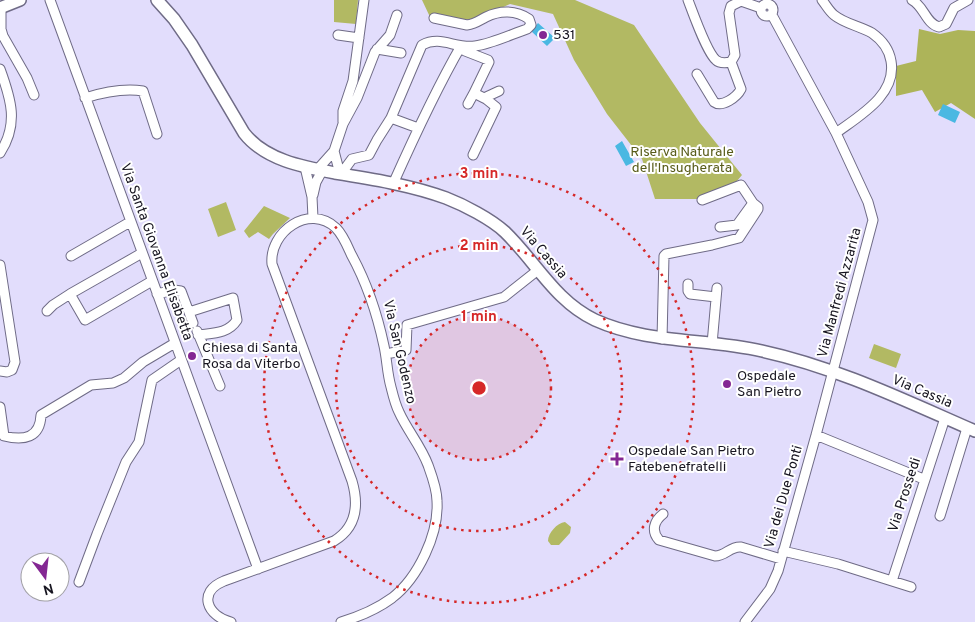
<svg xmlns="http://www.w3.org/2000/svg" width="975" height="622" font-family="Overpass,sans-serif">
  <rect width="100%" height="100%" fill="#e2ddfc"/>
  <path fill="#b2b963" d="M334,0h24l-2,24 -22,-2z
    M422,0h153l59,25 66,98 42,52 -10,12 -35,12h-42l-13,-40 -35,-45 -33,-54 -21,-46 -43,-10 -31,14 -36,4 -13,-5z
    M226,202l10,28 -18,7 -10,-28z
    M264,206l26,12 -17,16 -4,5 -11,-7 -9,6 -5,-7z
    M874,344l27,10 -5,14 -27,-10z
    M565,522l6,5 -1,6 -11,12h-8l-3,-4c0,-8 9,-18 17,-19z"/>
  <path fill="#adb459" d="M919,29l21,5 18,-4 17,1v88l-24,-16 -16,9 -13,-22 -26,6v-30l20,-5z"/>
  <path fill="#4ab8e2" d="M538,23l17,15 -8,8 -16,-15z
    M943,104l17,8 -5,11 -17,-8z
    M622,141l12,21 -8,4 -11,-20z"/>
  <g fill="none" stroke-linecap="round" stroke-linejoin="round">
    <g stroke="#6f6b86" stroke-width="11">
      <path id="minor" d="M50,0l208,569
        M688,0c5,13 19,53 28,60 4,4 10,3 15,2l4,-7 -6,-42 2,-7 10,-5 20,7
        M822,0c4,5 7,11 12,15 11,9 26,11 38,18 10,7 17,16 19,28 6,34 -32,55 -55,72
        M912,0c12,6 14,24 27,27l7,-3 8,-16 14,-8
        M761 10a6 6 0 1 1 12 0a6 6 0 1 1-12 0Z
        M1,8v21l2,7 24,42 7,17
        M338,35l21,3
        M465,47v4l23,9 1,2 -15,31 12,6 10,8 -23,48
        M377,49l24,4
        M0,69c11,30 19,55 0,84
        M697,74l17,28c8,6 23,-5 27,-13l-10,-27
        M85,98c19,-6 38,-10 58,-7l14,43
        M484,98l15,-7
        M468,104l6,-11
        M391,118l27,10
        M343,122v-11l10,-30 11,-81
        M334,151l6,23
        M305,167l7,30 1,21
        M317,170l17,-19 9,-27 14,-26 18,-46 15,-17 7,-20
        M341,174l11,-15 17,-4 8,-15 14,-22 31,-73c19,-10 33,4 53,1 16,-2 37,-12 52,-17l4,-4 -2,-6c-13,-9 -29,-9 -43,-2 -6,3 -11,7 -19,8l-33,-7
        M393,184c21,-47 42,-93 68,-138
        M313,195l3,-13 6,-11
        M702,200l39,-15 12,18
        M142,253l-72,41 15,26 67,-39
        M71,256l59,-34
        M0,265l15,97 -3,8 -5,2 -7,-1
        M688,284v7l2,3 26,3
        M157,294l17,-4 7,1 12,32
        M47,311l6,-6 17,-11
        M189,312l44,-14 4,22c-9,14 -24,13 -39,15
        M197,331l23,55
        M662,339l2,-83 2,-2 46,-9 27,-7 19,-29v-2l-5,-4 -16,22 -17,2
        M712,344l5,-56
        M391,353l15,-3 1,-25 97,-28 34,-27
        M0,407l4,29c20,5 36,2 37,-21l50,-30 22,-2 11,-5 19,-16 32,-19
        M816,435l105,43
        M663,514c-9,7 -12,17 -4,26l56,16c11,0 15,-10 26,-9l40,12
        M940,516l27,-88
        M783,551l55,13 73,23
        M892,581l53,-163
        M79,582l18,-48 29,-72 13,-20 13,-62 29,-20
        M231,622c-24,-6 -34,-30 -7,-41l110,-40c23,-14 25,-36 18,-60l-80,-217c-3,-32 37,-61 64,-36 7,7 11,17 15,26 16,29 26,59 33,92 3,13 3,27 7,41 2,8 4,17 8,25 8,18 22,34 29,53 4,11 9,24 9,36 2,33 -19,77 -45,97 -15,11 -34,19 -51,24
        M745,622l25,-33 8,-18 38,-136 57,-215 -5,-18 -32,-69 -64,-118"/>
    </g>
    <g stroke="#6f6b86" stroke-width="14">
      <path id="major" d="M157,0l17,19 18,26 52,88c21,27 59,34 91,40 36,6 76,12 111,25 18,7 45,21 59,34 31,30 50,69 90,88 53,24 111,18 167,31 74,16 144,50 213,80
        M0,8l20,-8"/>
    </g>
    <use href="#minor" stroke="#fff" stroke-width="9"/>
    <use href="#major" stroke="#fff" stroke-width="11"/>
  </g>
  <circle cx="479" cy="388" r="72" fill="#d62828" fill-opacity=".12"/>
  <g fill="none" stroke="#d62828" stroke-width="2.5" stroke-dasharray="2.5 5">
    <circle cx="479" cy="388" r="72"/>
    <circle cx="479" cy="388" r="143"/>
    <circle cx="479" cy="388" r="215"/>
  </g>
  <g fill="#842793" stroke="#fff" stroke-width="2">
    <circle cx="543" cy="35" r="5"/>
    <circle cx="192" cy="356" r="5"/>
    <circle cx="727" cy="384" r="5"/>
    <path d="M614.5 451.5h5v5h5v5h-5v5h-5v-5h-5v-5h5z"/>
  </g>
  <g text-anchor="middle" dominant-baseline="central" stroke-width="4" stroke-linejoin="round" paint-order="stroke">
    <g font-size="14" fill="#171520" stroke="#fff" text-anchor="start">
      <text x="553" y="35">531</text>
      <text x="202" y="348">Chiesa di Santa<tspan x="202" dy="16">Rosa da Viterbo</tspan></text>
      <text x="737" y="376">Ospedale<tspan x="737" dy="16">San Pietro</tspan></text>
      <text x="628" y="451">Ospedale San Pietro<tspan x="628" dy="16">Fatebenefratelli</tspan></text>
    </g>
    <g font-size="14" fill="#595c1a" stroke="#fff">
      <text x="682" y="152">Riserva Naturale<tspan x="682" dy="16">dell'Insugherata</tspan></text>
    </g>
    <g font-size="14" fill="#171520" stroke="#fff">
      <text transform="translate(156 252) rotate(70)">Via Santa Giovanna Elisabetta</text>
      <text transform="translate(543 253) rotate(49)">Via Cassia</text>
      <text transform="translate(840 293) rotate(-75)">Via Manfredi Azzarita</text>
      <text transform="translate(399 352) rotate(77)">Via San Godenzo</text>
      <text transform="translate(922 392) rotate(23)">Via Cassia</text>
      <text transform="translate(905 495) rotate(-72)">Via Prossedi</text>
      <text transform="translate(784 497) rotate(-74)">Via dei Due Ponti</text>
    </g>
  </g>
  <circle cx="479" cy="388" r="8" fill="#d62828" stroke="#fff" stroke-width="2.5"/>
  <g font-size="15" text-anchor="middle" font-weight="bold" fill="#d62828" stroke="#fff" stroke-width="4" stroke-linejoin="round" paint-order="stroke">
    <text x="479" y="178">3 min</text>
    <text x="479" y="250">2 min</text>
    <text x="479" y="321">1 min</text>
  </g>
  <g transform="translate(45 577) rotate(165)"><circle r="24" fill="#ffffff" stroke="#a2a1a6"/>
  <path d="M0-4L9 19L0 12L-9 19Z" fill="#842793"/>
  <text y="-8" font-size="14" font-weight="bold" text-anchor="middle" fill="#171520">N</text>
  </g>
</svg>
